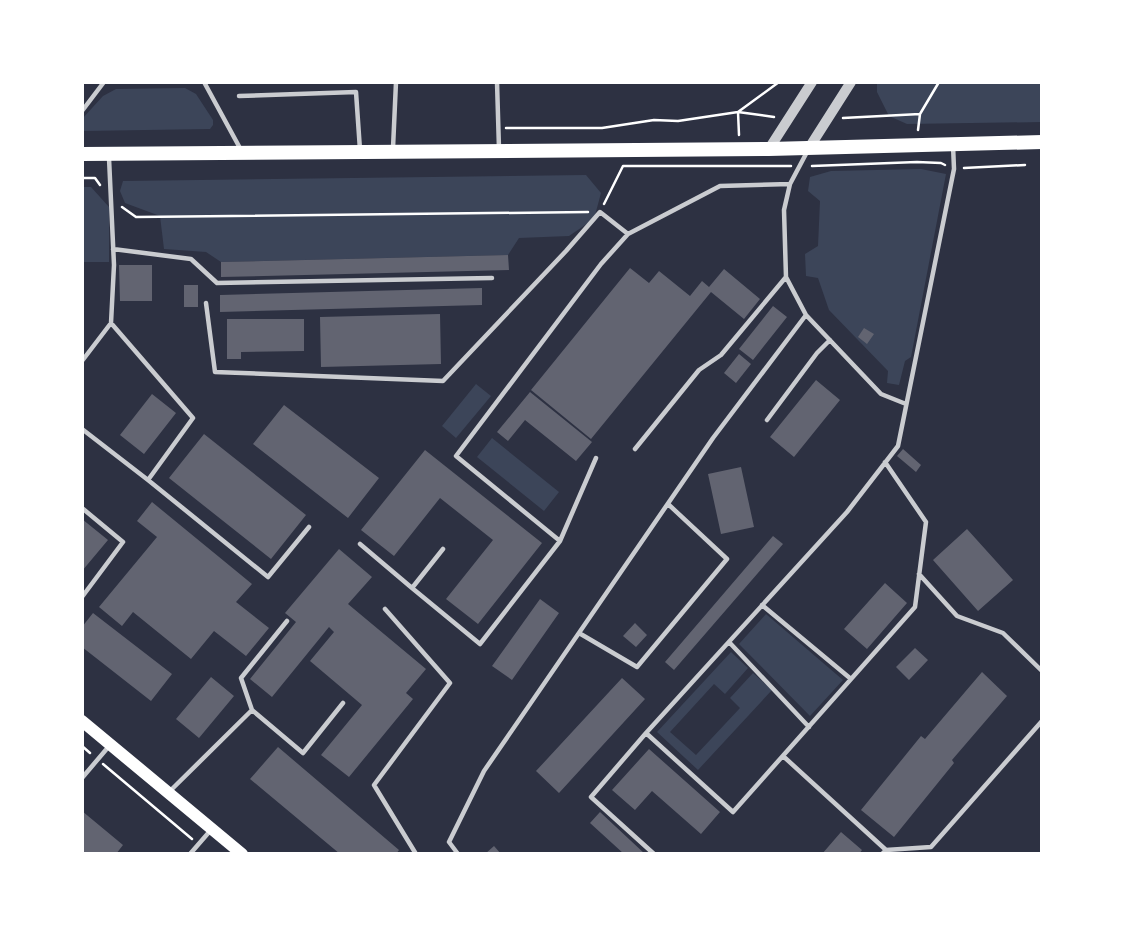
<svg xmlns="http://www.w3.org/2000/svg" width="1124" height="936" font-family="'Noto Sans',sans-serif">
  <rect width="100%" height="100%" fill="#2d3142"/>
  <path fill="#3c4559" d="M877,82h165v40l-135,2 -18,-8 -12,-24z
    M185,88l11,6 17,26v5l-3,4 -128,2v-12l21,-23 13,-7z
    M921,169l25,5 -35,183 -6,4 -6,24 -12,-2 1,-12 -59,-61 -11,-32 -12,-2 -1,-22 13,-8 2,-45 -12,-10 2,-14 21,-6z
    M586,175l15,18 -7,26 -25,17 -50,2 -11,17 -287,7 -15,-10 -42,-3 -4,-33 -35,-13 -5,-12 3,-10z
    M82,187h9l18,20v55h-27z
    M476,384l15,12 -35,42 -14,-12z
    M492,438l67,54 -15,19 -67,-54z
    M766,614l77,66 -33,36 -71,-72z
    M731,652l17,16 -23,26 -11,-10 -44,48 26,23 44,-47 -10,-10 23,-25 19,17 -74,80 -41,-38z"/>
  <path fill="#626471" d="M508,255l1,15 -288,7v-15z
    M119,265h33v36h-32z
    M630,268l19,15 10,-12 31,25 12,-15 7,6 15,-18 36,30 -16,20 -33,-27 -120,147 -60,-49z
    M184,285h14v22h-14z
    M482,288v17l-262,7v-17z
    M773,306l14,11 -34,43 -14,-11z
    M440,314l1,50 -120,3 -1,-50z
    M227,319h77v32l-63,1v7h-14z
    M864,328l10,6 -7,10 -9,-7z
    M739,354l12,10 -15,19 -12,-10z
    M816,380l24,20 -46,57 -24,-20z
    M530,392l62,50 -16,19 -51,-41 -17,21 -11,-9z
    M152,394l24,19 -32,41 -24,-19z
    M284,405l95,73 -31,40 -95,-74z
    M204,434l102,81 -35,44 -102,-81z
    M903,449l18,16 -5,7 -19,-16z
    M425,450l117,93 -64,81 -32,-25 47,-59 -53,-42 -46,58 -33,-26z
    M741,467l13,60 -33,7 -13,-60z
    M152,502l100,82 -16,18 33,26 -23,28 -32,-25 -23,28 -58,-47 -11,14 -23,-19 58,-70 -20,-16z
    M82,519l26,21 -26,31z
    M967,529l46,51 -35,31 -45,-51z
    M773,536l10,8 -109,126 -9,-8z
    M339,549l33,28 -24,27 78,65 -20,24 7,6 -64,78 -28,-22 41,-50 -52,-44 24,-29 -5,-5 -57,70 -22,-18 46,-57 -11,-9z
    M885,583l22,20 -40,46 -23,-20z
    M540,599l19,14 -47,67 -20,-14z
    M93,613l79,61 -21,27 -69,-54v-20z
    M635,623l12,12 -11,12 -13,-11z
    M915,648l13,12 -19,20 -13,-13z
    M982,672l25,24 -55,64 2,3 -60,74 -33,-27 60,-74 4,3z
    M211,677l23,19 -35,42 -23,-19z
    M622,678l23,21 -86,94 -23,-22z
    M278,747l121,103 -3,4h-56l-90,-75z
    M649,749l71,63 -19,22 -49,-43 -17,19 -23,-20z
    M82,811l41,34 -7,9h-34z
    M600,812l45,42h-21l-34,-31z
    M841,832l21,18 -3,4h-37z
    M494,846l7,8h-16z"/>
  <g fill="none" stroke-linecap="round" stroke-linejoin="round">
    <path stroke="#fff" stroke-width="2.5" d="M843,118l77,-4
      M506,128h96l52,-8 24,1 60,-9 36,5
      M918,130l2,-16 19,-32
      M739,135l-1,-23 41,-30
      M812,166l105,-4 24,1 4,2
      M964,168l61,-3
      M82,178h13l5,7
      M604,204l19,-38h168
      M122,207l14,10 452,-5
      M82,746l8,7
      M103,764l89,75"/>
    <path stroke="#caccd0" stroke-width="4.5" d="M204,82l37,68
      M497,82l2,67
      M239,96l117,-4 4,58
      M82,111l22,-29
      M393,148l3,-66
      M113,249l78,10 26,24 275,-5
      M786,277l20,38 75,79 25,10
      M206,303l9,69 228,9 123,-130 34,-39 28,22
      M111,323l82,95 -45,62
      M82,361l29,-38 3,-58 -5,-107
      M767,420l50,-67 13,-13
      M82,429l66,51 120,97 41,-50
      M635,449l64,-79 22,-15 65,-78 -2,-67 6,-26 17,-32
      M82,508l41,34 -41,55
      M560,541l36,-83
      M360,544l52,44
      M443,549l-31,39 68,56 80,-103 -104,-85 145,-192 27,-30 92,-48 70,-2
      M919,574l38,42 46,17 39,38
      M762,605l89,74
      M385,609l65,74 -76,102 42,69
      M579,633l58,34 90,-108 -59,-55
      M729,642l80,85
      M252,710l-11,-32 46,-57
      M646,733l87,79 182,-205 11,-85 -41,-60
      M783,756l103,94 -4,4
      M82,778l28,-33
      M169,792l83,-82 51,43 40,-50
      M886,850l45,-3 111,-126
      M190,854l20,-23
      M458,854l-9,-12 35,-71 229,-333 93,-123
      M654,854l-63,-57 55,-64 201,-221 51,-66 56,-277 -1,-24"/>
    <path stroke="#caccd0" stroke-width="10" d="M809,148l42,-66
      M769,149l43,-67"/>
    <path stroke="#fff" stroke-width="12" d="M82,721l160,133"/>
    <path stroke="#fff" stroke-width="14" d="M82,154l687,-5 273,-7"/>
  </g>
  <rect width="1124" height="936" fill="none" stroke="#ffffff" stroke-width="168"/>
</svg>
